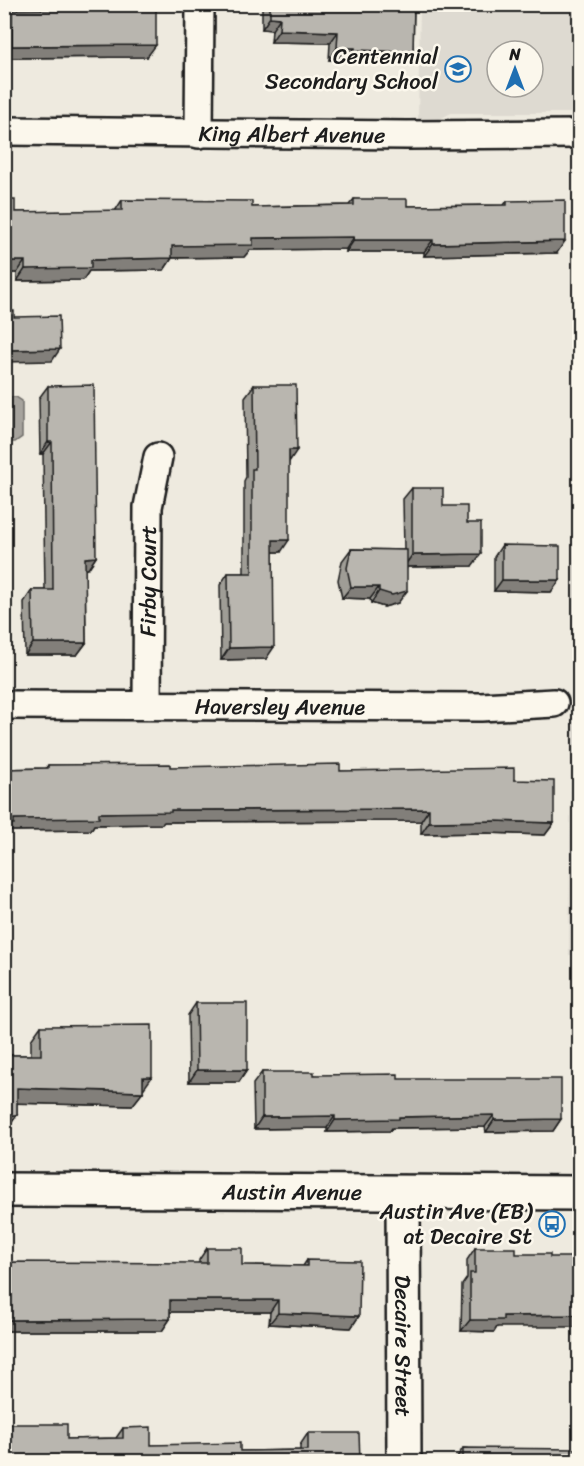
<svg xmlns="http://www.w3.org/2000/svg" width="584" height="1466" font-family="Sriracha,sans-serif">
  <rect width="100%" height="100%" fill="#eeeadf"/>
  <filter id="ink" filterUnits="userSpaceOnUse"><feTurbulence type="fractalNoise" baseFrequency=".0167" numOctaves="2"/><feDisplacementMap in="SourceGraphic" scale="12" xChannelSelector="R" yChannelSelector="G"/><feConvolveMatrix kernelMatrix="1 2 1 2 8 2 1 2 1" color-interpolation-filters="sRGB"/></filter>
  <g filter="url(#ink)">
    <path fill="#dedad1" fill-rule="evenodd" d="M420,5h159v108h-128l-15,8h-18zM497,51h36v36h-36z
      M577,165h3l-1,790h-10z"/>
    <path fill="#a6a39d" stroke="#6f6d69" stroke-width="1.5" d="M8,397h8l6,4v36l-7,5h-6l-4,-4v-38z"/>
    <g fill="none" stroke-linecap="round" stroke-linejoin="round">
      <g stroke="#1c1c1c" stroke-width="32">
        <g id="minor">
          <path id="s1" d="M4,131l403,4 173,-1"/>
          <path d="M199,134l1,-130"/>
          <path id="s2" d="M4,705l477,2 73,-4"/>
          <path id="s3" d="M147,705l1,-198 10,-50"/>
        </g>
      </g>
      <g stroke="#1c1c1c" stroke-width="38">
        <g id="tertiary">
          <path id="s4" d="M403,1194l1,268"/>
        </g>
      </g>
      <g stroke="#1c1c1c" stroke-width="38">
        <g id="secondary">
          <path id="s5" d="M4,1190l576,3"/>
        </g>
      </g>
      <use href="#minor" stroke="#fbf7ec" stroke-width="27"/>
      <use href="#tertiary" stroke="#fbf7ec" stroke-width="33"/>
      <use href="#secondary" stroke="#fbf7ec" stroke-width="33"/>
    </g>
    <path fill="#9f9d96" stroke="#1c1c1c" stroke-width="1.5" d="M88,4h33v5l26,48 -143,1v-38l8,-10 74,-1z
      M262,4h152l-1,48 -8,11 -58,-1v-2h-18l1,-17 -59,-1 1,-12 -10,-1z
      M354,199l53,7 97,-1 3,-4 50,52 -133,3v-4h-78v-3l-96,1 -6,7 -72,1 -8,12 -75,1 -6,9 -66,1v-8h-13v-73l11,12 100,-1 7,-11 130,7 97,-2z
      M254,385l35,77 -8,90h-8l-7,107 -45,1 -1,-75 8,-12h16v-92l2,-4 -1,-80z
      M48,386l48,171 -8,12h-3l1,74 -9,12h-52l-1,-53 8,-12h13l-2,-136h-3l-1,-56z
      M412,488l31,18 24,17 5,43 -65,1 -9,36 -14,4 -13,-4 -1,-4 -28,-1 -4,-18 4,-19 9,-12 53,1 -1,-51z
      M502,545l58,35 -9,12 -57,-1v-34z
      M48,765l292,6 174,9 40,43 -9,12 -58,-2 -66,1v-13l-257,1 -2,2 -68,1 -3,5 -82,1 -3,5h-2v-67l42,-1z
      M196,1003l51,67 -8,12h-50l-1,-67z
      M41,1026l102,64v2l-11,14 -115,-3v12l-10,14h-3v-74h27v-15z
      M262,1072l52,3 247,44 -8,12 -67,1 -1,-5 -93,1 -2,3 -63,1v-4l-73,1 -1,-45z
      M207,1248l35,17 61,1 4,-6 52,56 -8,12 -82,-4 1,-12h-100v7l-8,12h-158l195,-68v-3z
      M475,1248l22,79 -3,5 -33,-1 1,-46 5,-7v-18z
      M6,1424l61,15 49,-1 7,-10 28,17 89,6 60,-1v-5l8,-12 52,28h-356z
      M463,1448l116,13h-125l1,-1z"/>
    <path fill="#827f7a" stroke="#1c1c1c" stroke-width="1.5" d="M270,17l10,1 -8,12 -10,-1z
      M279,30l59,2 -8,11 -59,-1z
      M156,45l-9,12 -143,1 8,-12z
      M337,48h18l-8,12h-18z
      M355,50l58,2 -8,11 -58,-1z
      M354,237l-8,12 -96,1 -6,7 -80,1 8,-12 81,-8z
      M354,240h79l-9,12h-78z
      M565,241l-8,12 -133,3 9,-12z
      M172,258l-8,12 -75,1 -6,9 -66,1 8,-12 66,-9z
      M4,261h21l-8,12h-13z
      M60,349l-8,12 -48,1v-12z
      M48,442h4l-9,12h-3z
      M289,450h8l-8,12z
      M273,540h16l-8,12h-16z
      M481,554l-9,12 -68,1 8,-12z
      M96,557l-8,12h-12l9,-11z
      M502,580h58l-9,12 -57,-1z
      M351,587h28l-9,12 -28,-1z
      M379,591h28l-9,12 -14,4 -13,-4z
      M33,643h53l-9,12h-52z
      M274,647l-8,12 -45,1 8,-12z
      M429,809l-8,12 -257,1 -2,2 -68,1 -3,5 -82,1 -3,5h-2v-12l10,-5 85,-6 72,-3z
      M495,821l59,2 -9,12 -58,-2 -66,1 8,-12z
      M197,1070h50l-8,12h-50z
      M143,1077h9l-10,14z
      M17,1088l126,4 -11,14 -125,-3z
      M4,1115h13l-10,14h-3z
      M494,1115l-9,12 -93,1 -2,3 -63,1 8,-12 64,-3z
      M335,1116l-8,12 -73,1 8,-12z
      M561,1119l-8,12 -67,1 8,-12z
      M170,1300h108l-8,12h-108z
      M278,1313l81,3 -8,12 -82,-4z
      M579,1315v12h-82l-3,5 -33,-1 9,-11 33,-4z
      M170,1319l-8,12h-158v-11z
      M40,1460h55l-2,1h-55z"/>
    <path fill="#b9b6af" stroke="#1c1c1c" stroke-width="1.5" d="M94,4h27v5h35v36l-144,1v-36l82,-1z
      M270,4h144l-1,48 -58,-2v-2h-18l1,-16 -59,-2 1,-12 -10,-1z
      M354,199h53v7l100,-1v-4l58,-1v41l-132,3v-4h-79v-3l-101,1v7l-81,1v12l-81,2v8l-66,1v-8h-21v-61h11v12l107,-2v-10l130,1v6l102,-2z
      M4,311h10v6l45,-1 1,33 -56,1z
      M94,385l2,172 -11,1 1,85h-53l-1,-53h21l-1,-148h-4v-56z
      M254,385h42l1,65h-8v90h-16l1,107 -45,1 -1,-75h24v-104h3z
      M412,488h31v18h24v17h14v31l-69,1z
      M502,545l58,1v34h-58z
      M351,549l56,1v41l-15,4 -13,-4v-4h-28l-4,-19z
      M170,764v3l170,-3v7l174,-3v12l40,1v42l-59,-2 -66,1v-13l-258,1v2l-72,1v5l-85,1v5h-10v-55l44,-1v-3z
      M196,1003h51v67h-50z
      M152,1025v52h-9v15l-126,-4v27h-13v-60h37v-29z
      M262,1072h52v3l84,-1v5h163v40l-67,1v-5l-95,2v2l-64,1v-4l-73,1z
      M207,1248h35v17l65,1v-6l53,1 -1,55 -81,-3v-13h-108v19l-166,1v-58l203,1z
      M475,1248h41v6h34v3h29v58l-76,1v4h-33v-47h5z
      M4,1412h2v12h61v15l56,-1v-10l28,-1v18l89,-2v8l68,-1v-17h51l1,28h-265v-1h-55v1h-36z
      M463,1448l116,1v12h-116z"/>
  </g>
  <defs>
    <g id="school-ring" transform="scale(1.35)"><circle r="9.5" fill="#fbf7ec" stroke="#1f6fb2" stroke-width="1.5"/><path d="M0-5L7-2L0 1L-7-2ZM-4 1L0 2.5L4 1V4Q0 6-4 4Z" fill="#1f6fb2"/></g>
    <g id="bus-ring" transform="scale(1.35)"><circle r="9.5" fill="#fbf7ec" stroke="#1f6fb2" stroke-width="1.5"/><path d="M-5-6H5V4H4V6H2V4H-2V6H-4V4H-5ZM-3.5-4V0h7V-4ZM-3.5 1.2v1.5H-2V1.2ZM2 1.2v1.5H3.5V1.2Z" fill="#1f6fb2"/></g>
  </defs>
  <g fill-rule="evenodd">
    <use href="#school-ring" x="458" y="69"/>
    <use href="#bus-ring" x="552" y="1224"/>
  </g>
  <g text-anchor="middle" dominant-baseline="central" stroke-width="5" stroke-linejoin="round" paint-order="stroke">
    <g font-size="22" fill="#1c1c1c" stroke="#fbf7ec" text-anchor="end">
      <text x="438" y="56">Centennial<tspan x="438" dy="25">Secondary School</tspan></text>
      <text x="532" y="1211">Austin Ave (EB)<tspan x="532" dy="25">at Decaire St</tspan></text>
    </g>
    <g font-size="22" fill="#1c1c1c" stroke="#fbf7ec">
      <text stroke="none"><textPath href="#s1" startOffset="288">King Albert Avenue</textPath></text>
      <text stroke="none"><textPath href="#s3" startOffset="124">Firby Court</textPath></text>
      <text stroke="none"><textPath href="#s2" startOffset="276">Haversley Avenue</textPath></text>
      <text stroke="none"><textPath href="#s5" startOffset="288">Austin Avenue</textPath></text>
      <text stroke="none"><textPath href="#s4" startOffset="152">Decaire Street</textPath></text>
    </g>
  </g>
  <rect width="584" height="1466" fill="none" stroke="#fbf7ec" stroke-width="24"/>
  <rect x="12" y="12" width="560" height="1442" fill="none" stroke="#1c1c1c" stroke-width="2" filter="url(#ink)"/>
  <g transform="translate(515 69)"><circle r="28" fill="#fbf7ec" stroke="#a29f99" stroke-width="1.5"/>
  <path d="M0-4.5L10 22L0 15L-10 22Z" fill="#1f6fb2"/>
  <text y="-9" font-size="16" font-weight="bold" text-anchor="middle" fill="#1c1c1c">N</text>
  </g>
</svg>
